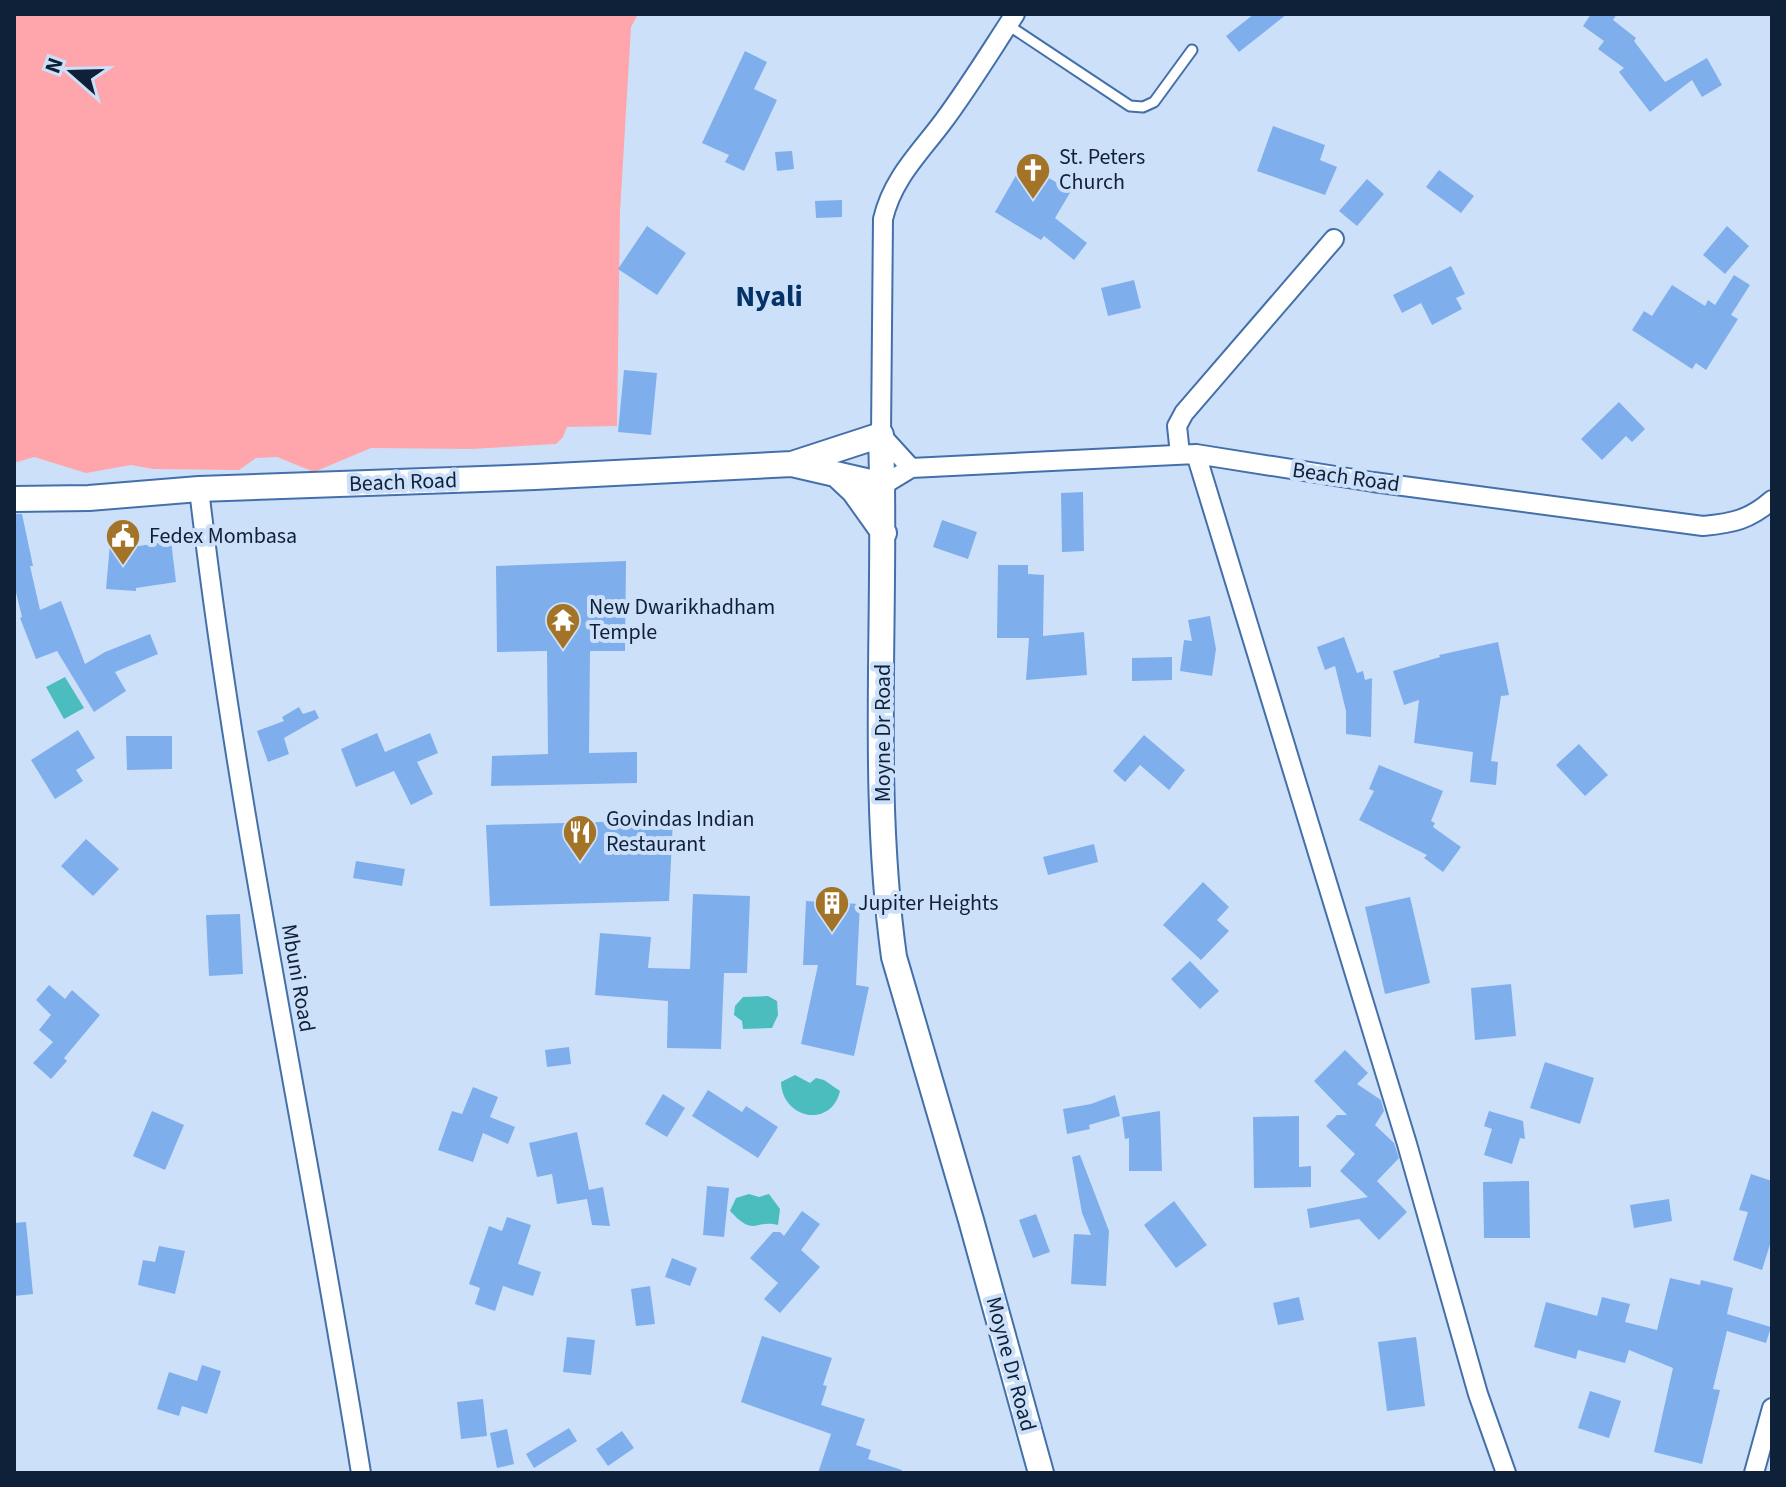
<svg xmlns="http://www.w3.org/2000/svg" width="1786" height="1487" font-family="'Source Sans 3',sans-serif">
  <rect width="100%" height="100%" fill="#cde0fa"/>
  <path fill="#fea6ab" d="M14,14h624l-7,13 -11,185 -3,214 -50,1 -4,10 -7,7 -85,5 -100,-1 -57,24 -37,-15 -21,1 -17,12 -86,-1 -22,-4 -45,8 -52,-16 -20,6z"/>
  <path fill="#4bbdbe" d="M65,677l19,31 -20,11 -18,-32z
    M768,996l9,5 1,14 -6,13 -29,1 -1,-8 -8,-6 1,-9 8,-9z
    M795,1075l15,8 6,-5 8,2 16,11c-9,38 -58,28 -59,-9z
    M749,1194l10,3 10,-3 11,15 -2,16c-24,-6 -23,13 -48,-14l6,-13z"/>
  <path fill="#7faeec" d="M1254,14h33l-48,38 -13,-16z
    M1591,14h26l-4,6 23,18 -2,3 31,41 42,-24 15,27 -20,12 -10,-17 -42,32 -31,-40 5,-4 -26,-19 6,-8 -21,-15z
    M745,51l22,11 -13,27 23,11 -33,71 -19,-9 4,-7 -27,-12z
    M1273,126l52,19 -5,15 17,7 -12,28 -68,-24z
    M792,151l2,18 -17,2 -2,-19z
    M1439,170l35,26 -13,17 -35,-26z
    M1018,172l18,11 6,-9 29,17 -16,27 32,25 -13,17 -30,-24 -3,4 -46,-28z
    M1367,179l17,15 -27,32 -18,-15z
    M842,200v17l-26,1 -1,-17z
    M647,226l39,27 -29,42 -39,-26z
    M1727,226l22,20 -24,28 -22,-19z
    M1451,266l14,28 -9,4 6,11 -30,16 -11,-22 -19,10 -9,-18z
    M1734,275l16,10 -19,30 7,4 -32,51 -10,-7 -4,6 -60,-39 12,-19 8,5 20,-31 33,21 3,-6 7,5z
    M1134,280l7,28 -33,8 -7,-28z
    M624,370l33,3 -6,62 -33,-3z
    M1619,402l26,27 -13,13 -6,-6 -24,24 -21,-21z
    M1083,492l1,59 -22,1 -1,-59z
    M14,514h8l11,52h-3l10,44 21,-9 24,63 20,-12 45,-18 8,20 -43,18 11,19 -32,21 -37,-61 -21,8 -16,-41 2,-1 -8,-33z
    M942,520l35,12 -9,27 -35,-12z
    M171,541l5,41 -40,6v3l-30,-2 4,-45 29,2z
    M626,561l-1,90h-35l-1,102 48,-1v31l-146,3 1,-30 56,-2 -1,-103 -50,1 -1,-86z
    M998,565h30v9l16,1 -1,61 41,-4 3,43 -61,5 3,-42h-32z
    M1210,616l6,33 -4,27 -32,-5 4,-31 8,1 -4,-21z
    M1344,637l13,36 6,-2 2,9 7,-2 -1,59 -25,-3v-23l-11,-45 -10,4 -8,-23z
    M1498,642l11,53 -8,1 -10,65 7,1 -2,23 -26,-3 3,-30 -59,-9 5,-43 -15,5 -11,-34 47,-14 -1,-2z
    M1172,657v23l-40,1v-23z
    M299,707l4,7 12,-4 4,8 -35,20 5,16 -21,8 -11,-31 27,-10 -2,-4z
    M78,730l17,28 -19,12 7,11 -28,18 -24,-39z
    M377,733l8,19 45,-19 8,20 -21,9 16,32 -22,11 -17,-34 -38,16 -15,-38z
    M1144,735l41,35 -16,20 -29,-25 -15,17 -12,-11z
    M126,736h46v33l-45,1z
    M1579,744l29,31 -23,21 -29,-31z
    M1379,765l64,26 -12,30 4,2 -2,4 28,20 -18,25 -19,-14 3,-3 -68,-35 15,-29 -5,-2z
    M673,820l-4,81 -179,5 -4,-81z
    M86,839l33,30 -26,27 -32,-30z
    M1094,844l4,18 -50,13 -5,-18z
    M356,861l49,8 -3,17 -49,-8z
    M1203,882l26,25 -12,13 12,11 -28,29 -38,-35z
    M693,894l57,2 -3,77h-23l-3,76 -54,-1 1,-47 -73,-6 5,-62 51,4 -3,31 42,1z
    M1410,897l20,86 -45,11 -20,-87z
    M806,901l54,3 -4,81 13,2 -15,69 -53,-12 17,-79h-15z
    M240,914l3,60 -34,2 -3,-61z
    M1190,961l29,30 -19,18 -29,-30z
    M1511,984l5,52 -41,4 -4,-52z
    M49,985l16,14 7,-9 28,25 -36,43 3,3 -16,18 -18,-16 20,-21 -14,-12 12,-15 -15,-15z
    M569,1047l2,17 -24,3 -2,-17z
    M1345,1050l23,23 -11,11 24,16 3,11 -9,14 19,18 5,15 -22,23 30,31 -28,28 -20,-21 -49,9 -3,-19 61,-12 -28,-26 15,-17 -29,-28 11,-11h10l-33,-34z
    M1545,1062l49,16 -14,46 -50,-16z
    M473,1087l25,10 -8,20 25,10 -7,17 -25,-11 -10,29 -35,-12 14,-39 10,3z
    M708,1090l34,22 4,-6 32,21 -20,31 -66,-42z
    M663,1094l22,14 -18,29 -22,-13z
    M1115,1095l5,21 -31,9 1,4 -23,5 -4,-25 28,-5z
    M152,1111l32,14 -19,45 -32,-14z
    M1160,1111l2,60h-33v-33l-4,1 -3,-22z
    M1489,1111l34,10 2,18 -5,-1 -8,26 -28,-9 8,-26 -8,-3z
    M1299,1116v51l12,-1v21l-57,1 -1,-71z
    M577,1132l12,58 14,-3 7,39 -18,-1 -5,-26 -30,5 -5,-30 -15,3 -8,-34z
    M1080,1155l29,76 -3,55 -35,-2 3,-50 17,1 -9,-22 -10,-56z
    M1751,1174l21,7v57l-10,32 -29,-10 15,-48 -9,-2z
    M1529,1181l1,57h-46l-1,-56z
    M707,1186l22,2 -5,49 -21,-2z
    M1669,1199l3,22 -38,7 -4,-23z
    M1174,1201l33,44 -31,23 -32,-43z
    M802,1211l18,13 -19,26 19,17 -40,46 -16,-14 14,-16 -28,-25 23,-26h7l4,4z
    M1036,1214l14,38 -17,6 -14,-38z
    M507,1217l24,8 -13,39 23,8 -8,24 -30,-10 -8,25 -20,-7 5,-16 -11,-4 20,-58 13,5z
    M26,1222l7,72 -19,2v-73z
    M159,1246l26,5 -10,43 -37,-9 5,-25 12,2z
    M672,1258l25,10 -7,18 -25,-9z
    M1670,1278l30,7 1,-5 32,8 -6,26 44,13 -5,16 -39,-12 -14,58 7,1 -18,74 -48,-12 19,-84 -44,-18 -4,13 -47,-13 -2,9 -42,-12 12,-45 51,14 5,-19 28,7 -5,18 32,8z
    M650,1286l5,38 -19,2 -5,-37z
    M1299,1297l5,23 -26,5 -5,-22z
    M762,1336l70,22 -9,27 4,1 -6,19 44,14 -9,26 15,5 -3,9 34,11 -1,3h-83l13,-39 -90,-32z
    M567,1337l28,3 -4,35 -28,-3z
    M1416,1337l9,69 -38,5 -9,-69z
    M202,1365l19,6 -14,43 -25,-8 -3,10 -22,-7 12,-37 28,9z
    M1590,1391l31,10 -12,37 -31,-10z
    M483,1399l4,37 -26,3 -4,-37z
    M569,1428l8,13 -43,27 -8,-14z
    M507,1429l7,35 -17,4 -7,-35z
    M622,1431l12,17 -26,18 -12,-17z"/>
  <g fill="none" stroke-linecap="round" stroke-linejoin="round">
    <g stroke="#4470aa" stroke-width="13">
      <path id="lane" d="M1008,25l122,81 13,1 11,-5 38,-52"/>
    </g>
    <g stroke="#4470aa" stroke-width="22">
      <path id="street" d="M1180,454l-3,-28 7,-13 150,-174
        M1196,454l211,690 71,250 28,79
        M911,468l-30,-33 2,-216c10,-42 38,-67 62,-100 25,-34 47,-70 70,-105
        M883,485l28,-17 285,-14 177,28 330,44c30,-3 46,-6 69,-26
        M199,489c38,330 110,656 162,984
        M1754,1473l18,-65"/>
    </g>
    <g stroke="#4470aa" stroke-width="28">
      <path id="secondary" d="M792,464l91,21
        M838,476l16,15 30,42
        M14,499l75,-1 110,-9 336,-12 257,-13 89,-29c6,174 -11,349 13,522l77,263 70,253"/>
    </g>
    <use href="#lane" stroke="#fff" stroke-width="9"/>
    <use href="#street" stroke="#fff" stroke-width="18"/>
    <use href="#secondary" stroke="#fff" stroke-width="24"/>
  </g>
  <defs>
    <g id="church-pin" transform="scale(1.8)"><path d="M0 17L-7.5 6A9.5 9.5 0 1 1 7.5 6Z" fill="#a37427" stroke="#cde0fa"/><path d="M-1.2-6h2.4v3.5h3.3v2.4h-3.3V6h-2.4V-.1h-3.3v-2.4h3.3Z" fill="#fff"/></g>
    <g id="civic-pin" transform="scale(1.8)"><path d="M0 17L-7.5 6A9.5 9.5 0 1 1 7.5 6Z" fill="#a37427" stroke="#cde0fa"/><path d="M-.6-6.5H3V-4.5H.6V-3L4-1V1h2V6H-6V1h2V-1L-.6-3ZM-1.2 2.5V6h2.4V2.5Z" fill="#fff"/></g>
    <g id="temple-pin" transform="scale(1.8)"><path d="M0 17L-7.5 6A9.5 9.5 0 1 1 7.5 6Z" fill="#a37427" stroke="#cde0fa"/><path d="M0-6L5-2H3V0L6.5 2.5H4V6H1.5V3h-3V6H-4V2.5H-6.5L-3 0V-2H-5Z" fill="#fff"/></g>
    <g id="restaurant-pin" transform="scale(1.8)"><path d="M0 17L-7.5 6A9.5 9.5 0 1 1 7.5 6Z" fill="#a37427" stroke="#cde0fa"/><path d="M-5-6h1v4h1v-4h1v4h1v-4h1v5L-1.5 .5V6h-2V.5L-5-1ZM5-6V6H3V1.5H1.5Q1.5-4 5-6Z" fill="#fff"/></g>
    <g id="building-pin" transform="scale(1.8)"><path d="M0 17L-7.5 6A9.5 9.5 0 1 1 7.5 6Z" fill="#a37427" stroke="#cde0fa"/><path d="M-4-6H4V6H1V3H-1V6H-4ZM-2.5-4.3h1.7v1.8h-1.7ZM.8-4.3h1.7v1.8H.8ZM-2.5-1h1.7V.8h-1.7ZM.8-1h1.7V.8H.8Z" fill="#fff"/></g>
  </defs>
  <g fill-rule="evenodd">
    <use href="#church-pin" x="1033" y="170"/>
    <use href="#civic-pin" x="123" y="536"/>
    <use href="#temple-pin" x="563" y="620"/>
    <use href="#restaurant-pin" x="580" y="832"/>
    <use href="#building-pin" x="832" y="903"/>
  </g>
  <g text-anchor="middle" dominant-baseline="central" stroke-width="8" stroke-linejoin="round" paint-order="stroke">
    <g font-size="22" fill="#0f2139" stroke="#cde0fa" text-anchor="start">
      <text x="1059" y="157">St. Peters<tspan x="1059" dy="25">Church</tspan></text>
      <text x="149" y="536">Fedex Mombasa</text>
      <text x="589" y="607">New Dwarikhadham<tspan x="589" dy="25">Temple</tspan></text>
      <text x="606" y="819">Govindas Indian<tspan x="606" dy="25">Restaurant</tspan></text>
      <text x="858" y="903">Jupiter Heights</text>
    </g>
    <g font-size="22" fill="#0f2139" stroke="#cde0fa">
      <text transform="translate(1346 477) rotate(8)">Beach Road</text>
      <text transform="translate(403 482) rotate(-2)">Beach Road</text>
      <text transform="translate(883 733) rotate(-90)">Moyne Dr Road</text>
      <text transform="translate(298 978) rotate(80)">Mbuni Road</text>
      <text transform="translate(1011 1364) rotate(75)">Moyne Dr Road</text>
    </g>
    <g font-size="30" font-weight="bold" fill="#053367" stroke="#cde0fa">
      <text x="769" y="296">Nyali</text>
    </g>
  </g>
  <rect width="1786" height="1487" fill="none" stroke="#0f2139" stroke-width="32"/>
  <g transform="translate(72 72) rotate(290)" stroke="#cde0fa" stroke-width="6" paint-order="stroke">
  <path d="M0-6L14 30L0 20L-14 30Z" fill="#0f2139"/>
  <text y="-12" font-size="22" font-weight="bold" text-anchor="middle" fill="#0f2139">N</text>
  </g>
</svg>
